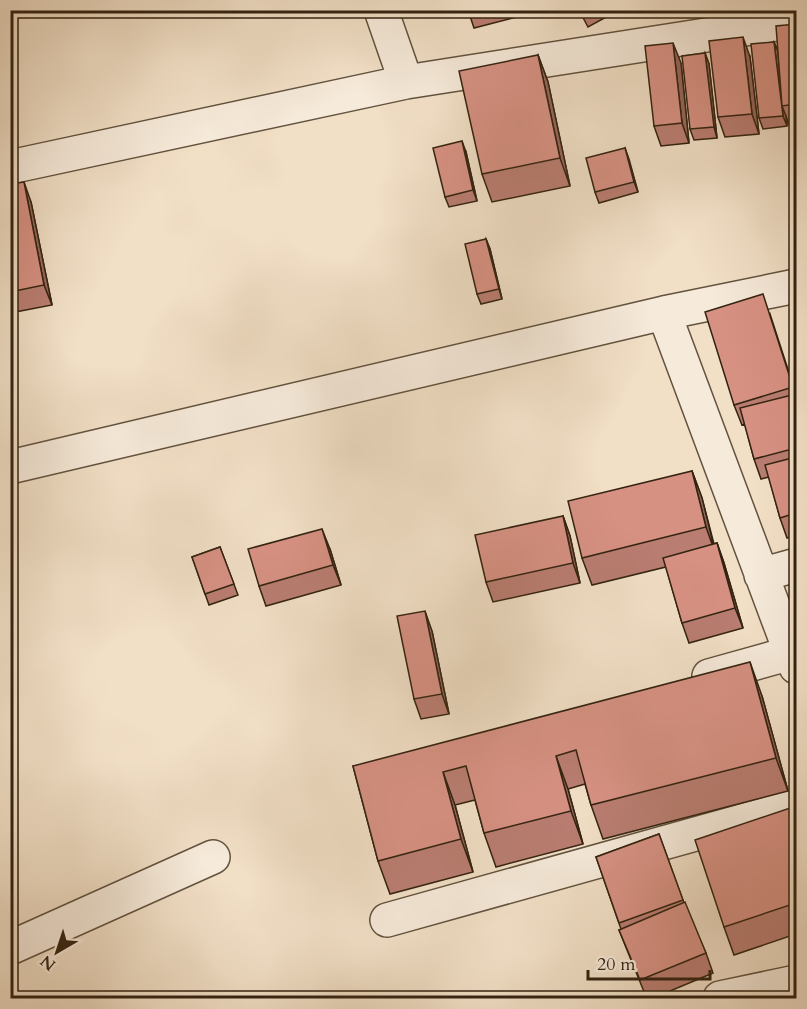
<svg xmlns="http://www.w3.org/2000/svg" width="807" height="1009" font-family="Cardo,serif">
  <rect width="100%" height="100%" fill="#f1dfc6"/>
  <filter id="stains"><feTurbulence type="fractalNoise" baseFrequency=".00333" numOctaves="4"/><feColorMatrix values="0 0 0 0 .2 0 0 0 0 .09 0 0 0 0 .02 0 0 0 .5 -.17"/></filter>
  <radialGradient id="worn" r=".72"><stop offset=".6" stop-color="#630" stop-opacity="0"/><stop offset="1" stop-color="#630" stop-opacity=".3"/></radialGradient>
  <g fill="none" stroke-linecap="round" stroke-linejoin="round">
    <g stroke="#62523e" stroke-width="36">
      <path id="minor" d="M381,10l25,72
        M10,167l396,-85 390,-61
        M664,313l132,-27
        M10,467l654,-154 132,354
        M761,575l35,-10
        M709,676l82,-23
        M387,920l409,-114
        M10,948l203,-91
        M720,998l76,-16"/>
    </g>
    <use href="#minor" stroke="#f6eada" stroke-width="33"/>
  </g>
  <path fill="#b97d71" stroke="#332311" stroke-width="1.5" d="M468,10h63l1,3 -58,15z
    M579,10h40l-31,17z
    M694,10h8l-7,3z
    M796,24v101h-7l-3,-9 1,10 -24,3 -4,-11 15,-76 4,8z
    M705,53l4,11 8,74 -23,2 -4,-11z
    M538,55l10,27 22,104 -78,16 -10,-28z
    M750,57l9,77 -34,3 -7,-20z
    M681,63l8,80 -28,3 -7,-20z
    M625,148l13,44 -39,11 -4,-11z
    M466,152l11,49 -28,6 -4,-10z
    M10,184l21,18 21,103 -42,8z
    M486,239l4,10 12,50 -21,5 -4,-10z
    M770,314l26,80v141l-9,3 -7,-20 -11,-41 -8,2 -7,-20 -9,-35 -3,1 -8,-20z
    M692,471l10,27 12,46 3,-1 7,20 19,65 -54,15 -7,-20 -16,-56 -74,18 -10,-27z
    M563,516l7,20 10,47 -87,19 -7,-20z
    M220,547l18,48 -29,10 -17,-48z
    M330,549l11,36 -75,21 -7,-20z
    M432,631l17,83 -28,5 -7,-20z
    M762,696l26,95 -185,48 -12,-34 -6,-21 -17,5 15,55 -87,23 -12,-34 -9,-33 -20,5 18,67 -83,22 -12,-33 -25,-95z
    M796,808v126l-62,21 -10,-28z
    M659,834l25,69 22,50 7,20 -62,26h-4l-20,-49 -8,-20 2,-1 -25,-72z"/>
  <path fill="#96665c" stroke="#332311" stroke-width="1.5" d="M743,37l7,20 9,77 -7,-20z
    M774,42l4,10 4,54 4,10 1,10 -4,-10z
    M673,43l8,20 8,80 -7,-20z
    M705,53l4,11 8,74 -3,-11z
    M538,55l10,27 22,104 -10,-28z
    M462,141l4,11 11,49 -4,-11z
    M625,148l4,11 9,33 -4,-10z
    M24,182l7,20 21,103 -8,-20z
    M486,239l4,10 12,50 -3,-10z
    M692,471l10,27 14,57 -10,-28z
    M563,516l7,20 10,47 -7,-20z
    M322,529l8,20 11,36 -8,-20z
    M717,543l7,20 19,65 -8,-20z
    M425,611l7,20 17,83 -7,-20z
    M750,662l12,34 26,95 -12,-33z
    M556,756l12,33 15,55 -12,-33z
    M443,772l12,33 18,67 -12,-33z"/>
  <path fill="#d79183" stroke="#332311" stroke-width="1.5" d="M796,24v80l-14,2 -6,-80z
    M743,37l9,77 -34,3 -9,-76z
    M774,42l9,74 -24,2 -8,-74z
    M673,43l9,80 -28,3 -9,-80z
    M705,53l9,74 -24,2 -8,-73z
    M538,55l22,103 -78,16 -23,-103z
    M462,141l11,49 -28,7 -12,-49z
    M625,148l9,34 -39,10 -9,-34z
    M24,182l20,103 -34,7v-108z
    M486,239l13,50 -22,5 -12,-50z
    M763,294l30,93 -59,18 -29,-93z
    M796,394v54l-42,11 -14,-51z
    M796,457v56l-16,5 -15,-53z
    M692,471l14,56 -124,31 -14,-57z
    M563,516l10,47 -87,19 -11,-47z
    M322,529l11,36 -74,21 -11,-37z
    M717,543l18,65 -53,15 -19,-65z
    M220,547l14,37 -29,10 -13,-37z
    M425,611l17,83 -28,5 -17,-83z
    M750,662l26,96 -185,47 -15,-55 -20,6 15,55 -87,22 -18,-67 -23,6 18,67 -83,22 -25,-95z
    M796,806v97l-72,24 -29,-87z
    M659,834l24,66 -64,23 -23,-66z
    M685,902l21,51 -66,27 -21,-50z
    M733,995l1,4h-16z"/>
  <rect width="807" height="1009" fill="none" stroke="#f1dfc6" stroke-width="36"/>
  <rect x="12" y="12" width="783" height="985" fill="none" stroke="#332311" stroke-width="3"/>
  <rect x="18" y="18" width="771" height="973" fill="none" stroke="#332311" stroke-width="1.5"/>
  <g transform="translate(57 952) rotate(219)" stroke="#f6eada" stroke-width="4.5" paint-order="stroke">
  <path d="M0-4.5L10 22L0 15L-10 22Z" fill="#332311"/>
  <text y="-9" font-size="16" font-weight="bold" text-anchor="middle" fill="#332311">N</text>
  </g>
  <path d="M588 970v9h122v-9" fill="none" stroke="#332311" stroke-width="3"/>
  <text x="597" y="970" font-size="18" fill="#332311" stroke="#f6eada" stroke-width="4.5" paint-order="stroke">20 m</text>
  <rect width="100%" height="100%" filter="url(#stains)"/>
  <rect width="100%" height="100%" fill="url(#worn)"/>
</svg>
